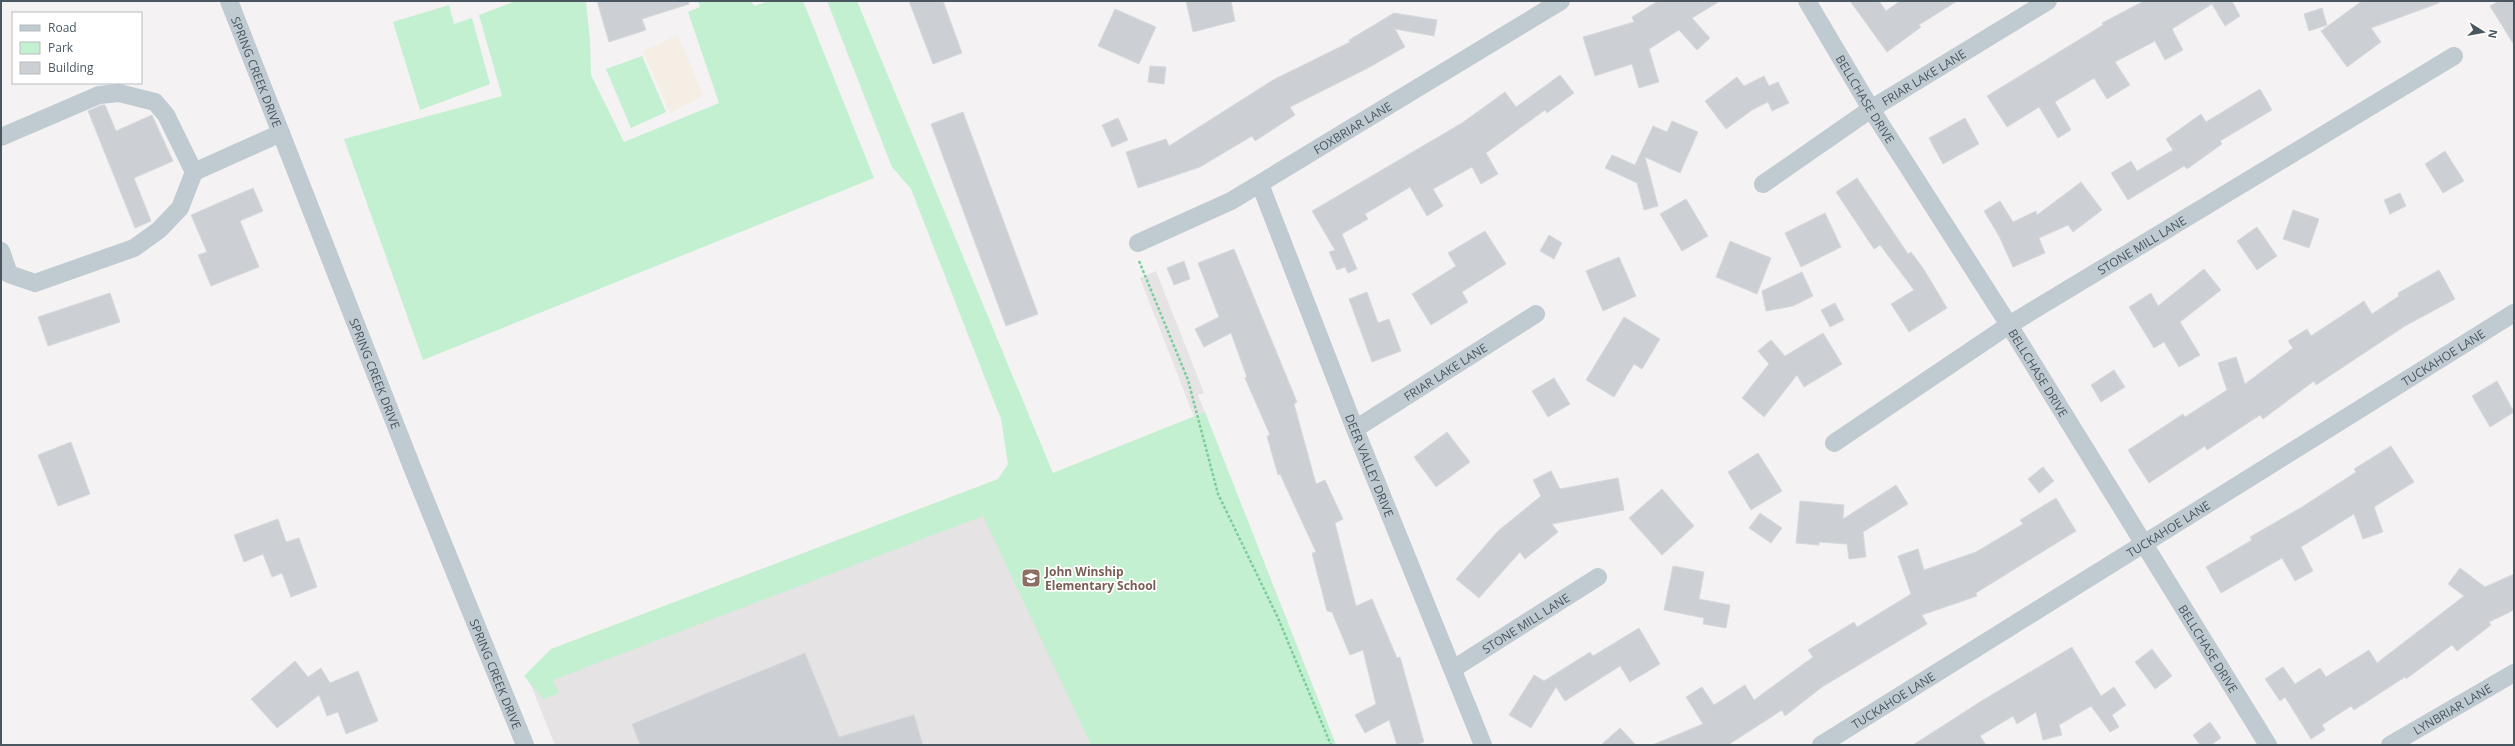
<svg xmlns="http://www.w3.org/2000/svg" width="2515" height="746" font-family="'Open Sans',sans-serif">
  <rect width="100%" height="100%" fill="#f4f2f2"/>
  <path fill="#e5e3e4" d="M1156,271l48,122 -6,2 138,350h-781l-25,-62 664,-266 -54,-139z"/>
  <path fill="#c3f0d0" d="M516,1h70l4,40 1,34 33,67 95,-39 -31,-91 12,-5 -2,-6h53l3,5 15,-5h34l71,177 -451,182 -79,-221 158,-43 -23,-81z
    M827,1h30l196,472 152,-61 131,333h-245l-108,-229 -430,164 6,13 -16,6 -19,-23 27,-27 447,-170 10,-15 -7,-45 -90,-230 -19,-22z
    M449,5l5,19 18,-6 18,66 -70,26 -27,-88z
    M642,56l24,56 -35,16 -25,-59z"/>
  <path fill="#f4eee4" d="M678,35l25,61 -33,17 -27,-62z"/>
  <path fill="#ccd0d4" stroke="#d6d9dd" d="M597,1h92v3l-47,15 4,11 -37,12z
    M909,1h34l19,52 -29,11z
    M1186,1h45l4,20 -42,11z
    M1658,1h62l-28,17 18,20 -13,12 -18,-20 -30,19 10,33 -20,6 -7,-24 -37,12 -12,-39 51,-15 -2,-5z
    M1850,1h29l7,10 14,-10h57l-38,24 2,2 -34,25z
    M2144,1h88l8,15 -15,10 -13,-22 -40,25 11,21 -18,10 -10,-19 -40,21 15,23 -23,14 -13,-21 -39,24 16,28 -13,8 -19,-31 -32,20 -20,-31 116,-71 -1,-2z
    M2362,1h76l1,2 -68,25 10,14 -34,25 -26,-36z
    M2499,1h15v44l-24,-39z
    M2322,8l5,17 -18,6 -5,-17z
    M1115,9l41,18 -17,37 -41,-18z
    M1394,13l43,7 -3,16 -39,-7 10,18 -39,22 -76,38 5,8 -40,26 -3,-5 -52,31 -62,21 -12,-36 40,-13 3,7 104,-66 77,-38 -1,-2z
    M1150,66l16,1 -2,17 -16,-2z
    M1560,75l14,18 -27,20 -2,-3 -59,43 12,21 -17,10 -9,-17 -39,22 10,17 -16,10 -17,-29 -45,27 3,5 -26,15 15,35 -9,4 -3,-6 -8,3 -8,-18 6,-2 -23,-39 150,-88 43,-31 11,15z
    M1764,76l5,10 9,-4 11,21 -17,8 -4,-9 -16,8 -26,19 -21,-28 32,-24 7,9z
    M2260,89l12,21 -52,31 2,3 -35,25 -3,-3 -56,34 -17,-27 20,-12 6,10 36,-21 -7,-11 35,-25 5,8z
    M102,105h3l11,26 36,-16 21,46 -39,17 17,43 -16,7 -47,-117z
    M963,112l75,202 -32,12 -75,-202z
    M1118,118l10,22 -16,7 -10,-22z
    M1965,118l14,26 -36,20 -14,-26z
    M1672,121l26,11 -18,41 -35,-16 13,49 -14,4 -7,-27 -32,-15 7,-13 23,10 18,-39 14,6z
    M2445,151l19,30 -21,12 -18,-29z
    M1857,178l51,76 3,-2 12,16 24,40 -38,24 -18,-28 23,-14 -34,-45 -6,4 -38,-57z
    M2081,182l21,28 -29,22 -5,-7 -29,13 6,15 -32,14 -14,-31 -15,-25 16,-10 13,21 23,-11 1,4z
    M253,188l10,23 -23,10 19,46 -48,19 -13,-31 9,-3 -16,-37z
    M2400,193l6,13 -16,8 -6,-14z
    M1686,199l22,37 -26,15 -22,-37z
    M2293,210l26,9 -10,29 -26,-9z
    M1825,213l16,34 -40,20 -16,-34z
    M2257,227l20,29 -20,14 -20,-29z
    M1485,231l21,33 -44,28 6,10 -37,23 -19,-31 44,-28 -8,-13z
    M1549,235l13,8 -8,16 -14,-8z
    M1730,241l41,17 -14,36 -41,-17z
    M1234,249l63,153 -3,2 22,80 9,-4 18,39 -8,4 21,83 16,-7 25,59 3,-1 24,85 -8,3h-19l-8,-25 -24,13 -10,-18 21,-11 -13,-54 -13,5 -18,-43 -5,-1 -15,-58 4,-1 -36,-78 -2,1 -11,-39 3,-1 -25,-57 2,-1 -16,-44 -27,14 -9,-18 24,-12 -21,-54z
    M1619,257l17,39 -33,15 -17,-40z
    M1184,261l6,18 -16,6 -7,-17z
    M2204,269l17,21 -41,32 20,33 -21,12 -15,-25 -10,6 -25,-41 22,-14 7,13z
    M2439,270l16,29 -50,27 -89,59 -2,-4 -51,38 -3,-4 -53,35 -2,-4 -56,37 -21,-33 55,-36 2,3 42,-27 -9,-27 18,-6 9,27 48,-36 -5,-7 19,-12 4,7 53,-35 8,13 27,-18 -1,-3z
    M1802,272l11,24 -20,10 -27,5 -4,-20z
    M1367,292l11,31 11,-4 12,32 -29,11 -23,-63z
    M110,293l10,29 -72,24 -10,-29z
    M1835,303l9,17 -14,7 -9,-17z
    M1624,317l36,22 -18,30 -8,-5 -20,33 -28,-17z
    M1823,333l19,31 -38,23 -7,-12 -33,42 -22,-19 27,-34 -11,-13 13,-11 14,16z
    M2114,370l11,17 -24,15 -10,-17z
    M1554,378l16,26 -22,13 -16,-26z
    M2497,381l17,31 -24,15 -18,-31z
    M1447,432l23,30 -34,25 -22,-30z
    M71,442l19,52 -32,12 -20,-51z
    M2391,446l23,36 -40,25 9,25 -20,7 -9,-25 -53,33 12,24 -18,10 -13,-23 -61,35 -15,-26 46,-27 -2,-3 52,-30 54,-35 -2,-3z
    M1758,453l24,38 -31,19 -23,-38z
    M2043,467l11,14 -15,12 -11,-14z
    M1551,471l9,18 58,-11 6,32 -72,14 6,8 -33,27 -5,-7 -41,46 -23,-19 42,-48 43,-35 -8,-16z
    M1896,485l12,19 -45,28 3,25 -17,2 -2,-15 -28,-2v3l-23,-2 4,-42 44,4 -1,14z
    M1662,489l32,37 -32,29 -33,-37z
    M2056,498l20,33 -100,62 1,3 -55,19 5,9 -105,63 -37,29 -3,-6 -54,35h-76l51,-21 -17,-27 16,-10 12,18 31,-20 9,15 59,-43 -5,-7 46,-28 3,5 54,-33 -13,-38 20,-7 6,21 52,-18 47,-28 -3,-4z
    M1760,513l22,15 -11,15 -22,-15z
    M278,519l8,23 13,-4 18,49 -26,10 -9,-24 -10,4 -9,-23 -19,8 -10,-27z
    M1673,566l31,6 -5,27 31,6 -4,23 -23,-4 1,-6 -40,-8z
    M2460,568l25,19 29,-13v36l-25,12 2,3 -34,26 -5,-6 -46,34 -1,-2 -51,33 -3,-4 -29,19 3,5 -14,9 -26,-42 -5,4 -15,-22 18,-12 12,17 25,-16 6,9 43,-27 8,13 87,-67 -16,-12z
    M1639,628l21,36 -30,18 -10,-16 -55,35 -9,-14 -25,41 -22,-13 25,-40 10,6 46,-29 3,4z
    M2072,647l29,49 13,-9 12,18 -14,10 7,12 -9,5 -19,-26 -32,19 3,10 -19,5 -7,-28 -19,12 -4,-8 -33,20 6,9h-73l70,-45z
    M2152,649l20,27 -17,13 -20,-27z
    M805,653l34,84 75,-22 9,30h-283l-8,-21z
    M295,661l13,16 13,-9 9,15 28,-12 20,50 -32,13 -8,-22 -11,4 -8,-21 -42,33 -26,-29z
    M2210,722l11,16 -10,7h-11l-7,-10z
    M1620,728l16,17h-35z"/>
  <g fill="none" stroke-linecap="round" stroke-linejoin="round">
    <path stroke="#7bcd9e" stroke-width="2.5" stroke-dasharray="3 2" stroke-linecap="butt" d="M1139,261l49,119 30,114 60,124 53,127"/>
    <g stroke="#c0cad1" stroke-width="18">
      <path id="s1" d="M229,1l185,471 111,273"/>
      <path id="s2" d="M1807,1l64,108 138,216 259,420"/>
      <path d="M1,137l98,-42 20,-2 36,9 11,13 28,57"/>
      <path id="s3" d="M1260,184l95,245 128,316"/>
      <path id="s4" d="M1763,184l108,-75 177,-108"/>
      <path id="s5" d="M1138,243l93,-42 330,-200"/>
      <path d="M1,251l8,23 26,9 99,-35 25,-18 21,-22 14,-36 87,-39"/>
      <path id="s6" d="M1355,429l181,-115"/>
      <path id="s7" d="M1834,443l175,-118 445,-269"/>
      <path id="s8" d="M1453,669l145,-92"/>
      <path id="s9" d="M1821,745l693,-432"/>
      <path id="s10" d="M2390,745l124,-72"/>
    </g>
  </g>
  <defs>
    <g id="school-square" transform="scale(1)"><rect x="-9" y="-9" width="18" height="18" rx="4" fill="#8d6e63" stroke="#fff"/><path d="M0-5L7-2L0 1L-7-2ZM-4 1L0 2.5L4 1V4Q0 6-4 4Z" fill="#fff"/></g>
  </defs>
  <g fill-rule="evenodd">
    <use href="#school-square" x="1031" y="578"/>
  </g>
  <g text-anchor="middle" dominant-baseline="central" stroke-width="3.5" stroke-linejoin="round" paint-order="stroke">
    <g font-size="12" fill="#4a5760" stroke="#fff">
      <text stroke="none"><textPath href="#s1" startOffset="76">SPRING CREEK DRIVE</textPath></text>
      <text stroke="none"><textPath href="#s4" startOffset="193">FRIAR LAKE LANE</textPath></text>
      <text stroke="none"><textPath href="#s2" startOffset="114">BELLCHASE DRIVE</textPath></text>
      <text stroke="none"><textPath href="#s5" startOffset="244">FOXBRIAR LANE</textPath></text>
      <text stroke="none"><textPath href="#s7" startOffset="366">STONE MILL LANE</textPath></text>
      <text stroke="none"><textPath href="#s9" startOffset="733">TUCKAHOE LANE</textPath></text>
      <text stroke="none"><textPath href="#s6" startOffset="107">FRIAR LAKE LANE</textPath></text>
      <text stroke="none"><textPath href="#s2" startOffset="438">BELLCHASE DRIVE</textPath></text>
      <text stroke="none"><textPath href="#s1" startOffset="400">SPRING CREEK DRIVE</textPath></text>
      <text stroke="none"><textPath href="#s3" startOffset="302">DEER VALLEY DRIVE</textPath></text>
      <text stroke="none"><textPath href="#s9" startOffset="409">TUCKAHOE LANE</textPath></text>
      <text stroke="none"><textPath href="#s8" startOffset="86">STONE MILL LANE</textPath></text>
      <text stroke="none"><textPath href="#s2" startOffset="762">BELLCHASE DRIVE</textPath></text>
      <text stroke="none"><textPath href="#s1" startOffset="724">SPRING CREEK DRIVE</textPath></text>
      <text stroke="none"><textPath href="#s9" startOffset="85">TUCKAHOE LANE</textPath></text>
      <text stroke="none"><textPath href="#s10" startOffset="72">LYNBRIAR LANE</textPath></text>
    </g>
    <g font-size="12" font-weight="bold" fill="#785e54" stroke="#fff" text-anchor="start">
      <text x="1045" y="571">John Winship<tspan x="1045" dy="14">Elementary School</tspan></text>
    </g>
  </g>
  <rect width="2515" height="746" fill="none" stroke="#4a5760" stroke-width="4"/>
  <rect x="12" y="12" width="130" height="72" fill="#ffffff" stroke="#b7bcbf"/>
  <rect x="20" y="25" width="20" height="6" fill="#c0cad1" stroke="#b7bcbf"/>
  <text x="48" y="32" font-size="12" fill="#4a5760">Road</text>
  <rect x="20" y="42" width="20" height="12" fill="#c3f0d0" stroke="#b7bcbf"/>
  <text x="48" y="52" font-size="12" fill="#4a5760">Park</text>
  <rect x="20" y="62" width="20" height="12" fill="#ccd0d4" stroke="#b7bcbf"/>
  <text x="48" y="72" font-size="12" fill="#4a5760">Building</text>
  <g transform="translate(2483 32) rotate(101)" stroke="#ffffff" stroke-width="3" paint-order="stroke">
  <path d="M0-3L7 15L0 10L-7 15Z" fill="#4a5760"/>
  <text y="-6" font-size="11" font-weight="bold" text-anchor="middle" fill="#4a5760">N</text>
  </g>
</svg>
